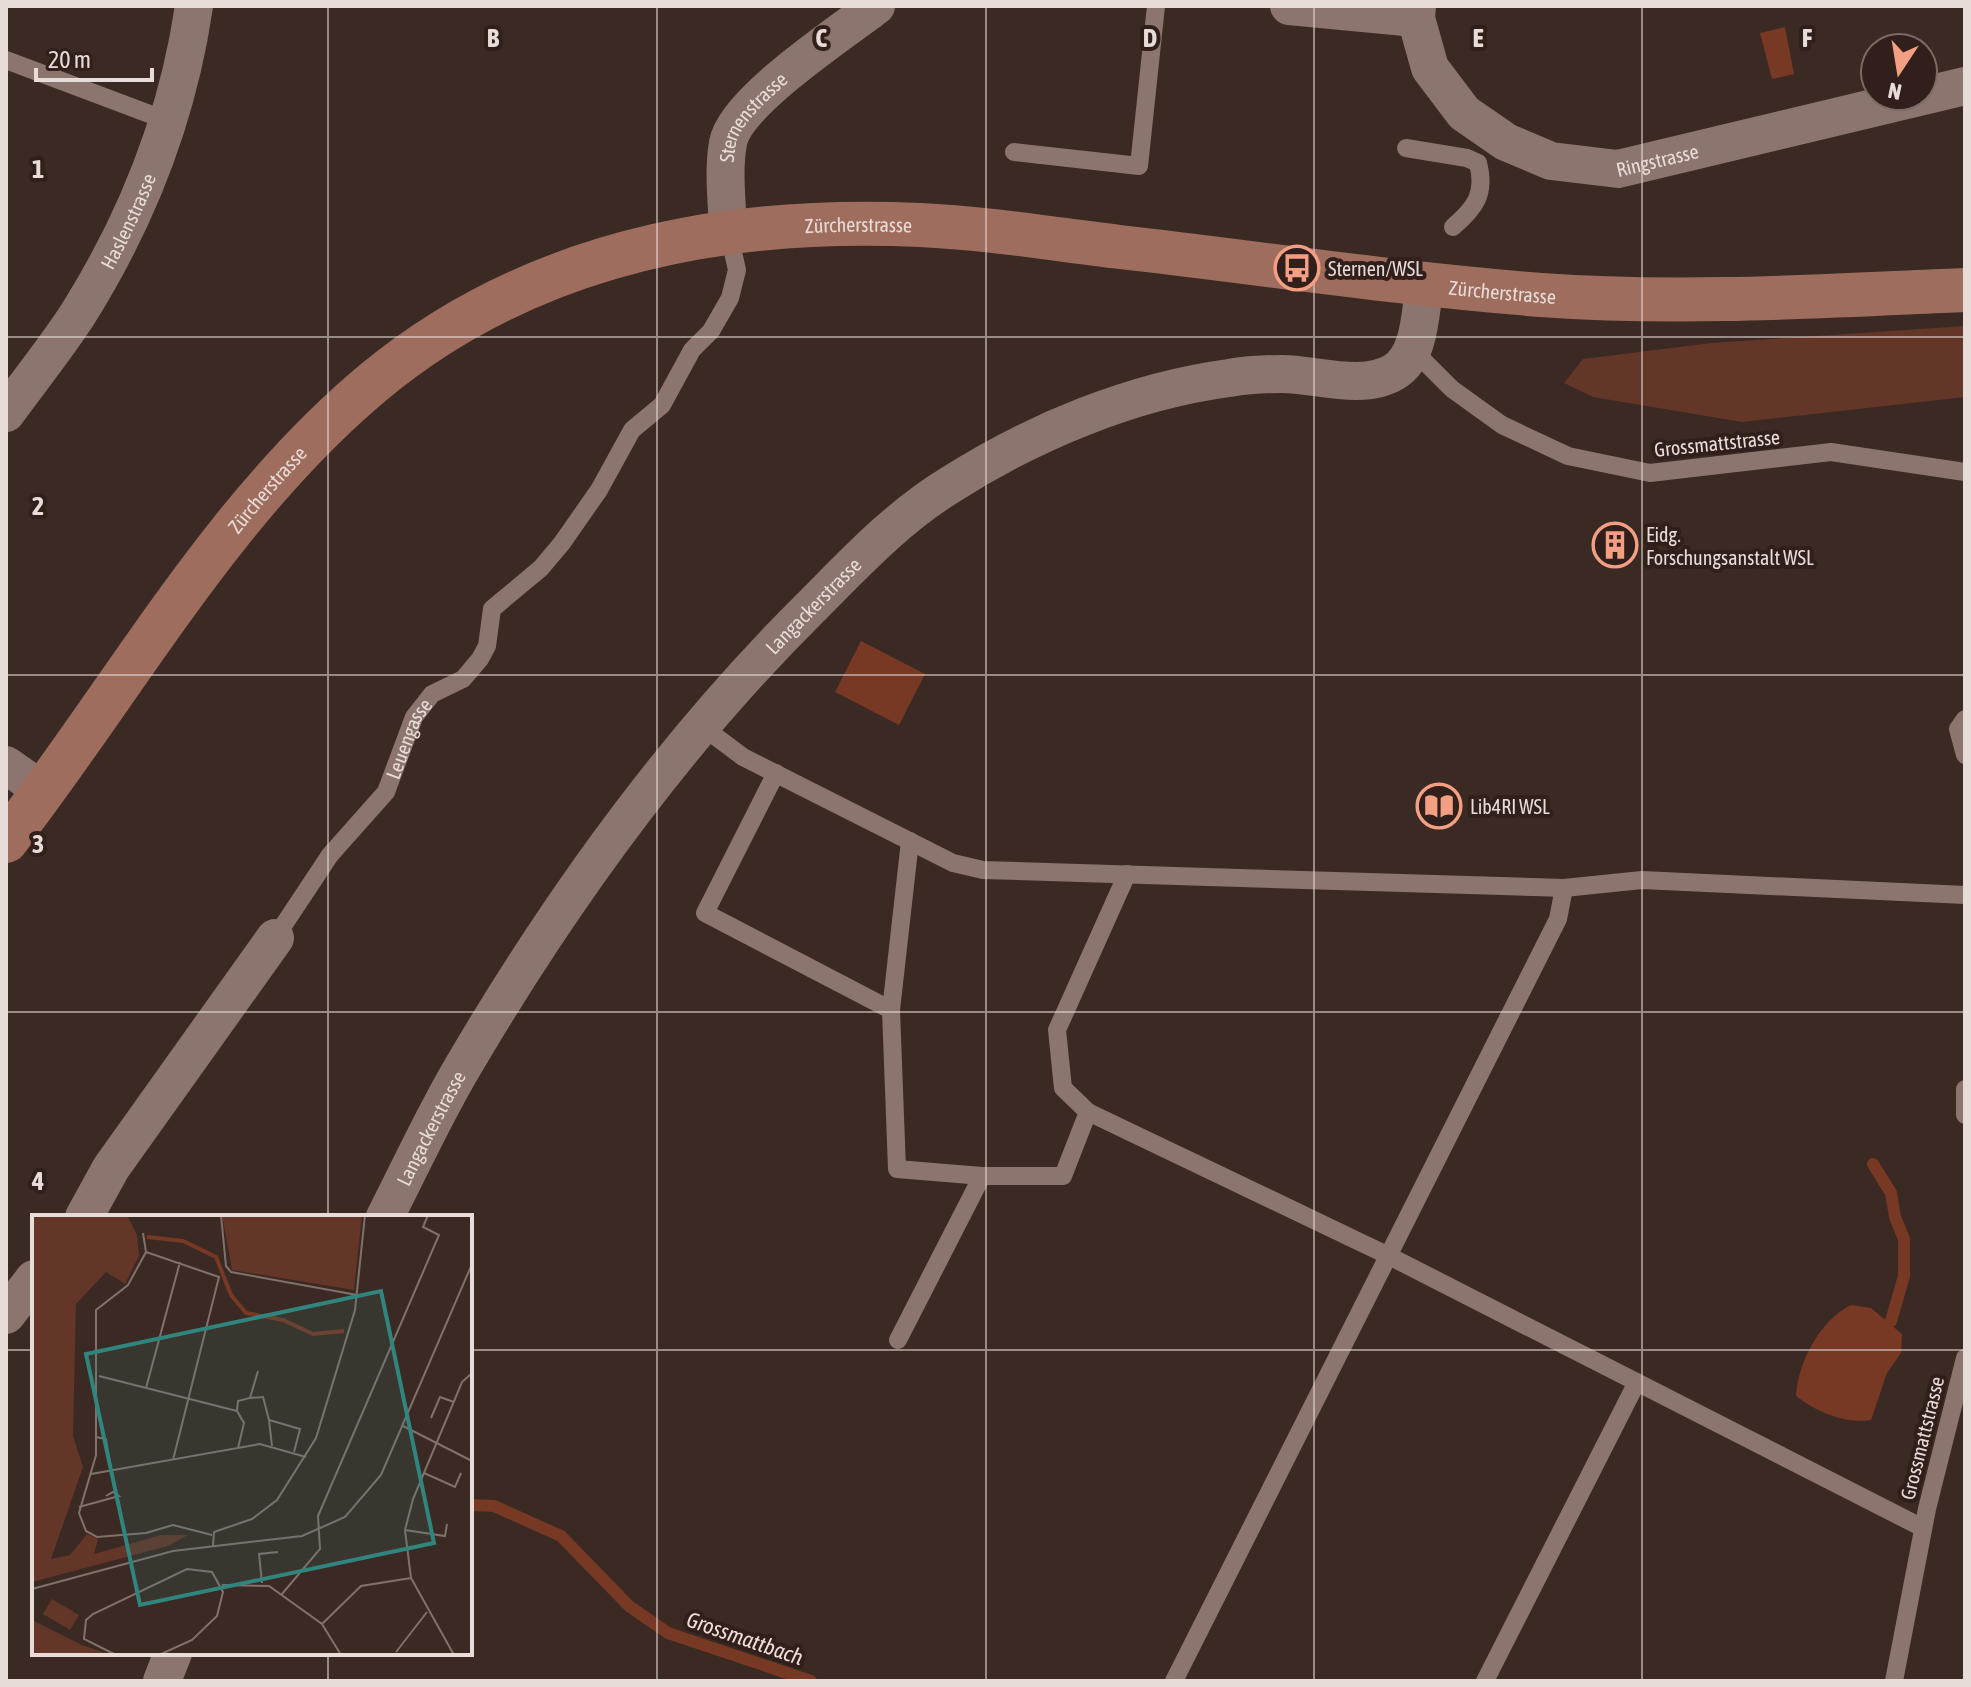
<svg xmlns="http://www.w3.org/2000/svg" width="1971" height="1687" font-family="'Asap Condensed',sans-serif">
  <rect width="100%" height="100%" fill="#3b2923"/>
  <path fill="#633628" d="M1965,326v71l-223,25 -149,-25 -29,-14 19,-24 128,-16z"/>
  <path fill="#773824" d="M1785,27l9,47 -22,5 -12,-46z
    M861,641l64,33 -26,51 -64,-33z
    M1851,1305l20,3 31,26 -1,19 -14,20 -16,47c-27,4 -54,-8 -75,-24 2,-34 24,-76 55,-91z"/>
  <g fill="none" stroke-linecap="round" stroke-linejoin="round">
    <path stroke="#773824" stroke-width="12" d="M1873,1164l18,29 4,24 9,22v37l-13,45
      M470,1505l24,1 67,30 68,70 39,27 143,48"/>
    <g stroke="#8b756e" stroke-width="18">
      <path d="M6,60l162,61"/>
      <path d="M1406,148l61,10 11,5c8,31 -3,45 -25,64"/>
      <path d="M1014,152l125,14 17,-160"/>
      <path d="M1413,350l39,39 50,36 66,31 82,17 181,-21 134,20"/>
      <path d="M1965,719l-7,10 7,26"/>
      <path d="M703,727l40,30 210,106 30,7 581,18 78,-8 323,15"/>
      <path d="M776,773l-71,140 186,97 6,159 85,7"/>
      <path id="s1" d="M275,938l55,-83 56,-63 28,-75 18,-23 31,-15 17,-20 7,-13 5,-37 49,-41 21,-25 37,-53 33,-60 30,-25 30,-55 19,-19 19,-33 7,-28 -8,-36"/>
      <path d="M891,1010l19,-169"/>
      <path d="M1965,1089v26"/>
      <path d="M1088,1112l301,144 534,272"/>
      <path d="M898,1340l84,-164h81l25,-64 -25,-24 -6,-58 70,-156"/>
      <path d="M1174,1681l384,-762 6,-31"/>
      <path d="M1485,1681l152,-299"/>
      <path d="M1894,1681l33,-172 38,-151"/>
    </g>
    <g stroke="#8b756e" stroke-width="38">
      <path d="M1289,6l127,12"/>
      <path id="s2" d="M1417,6l-1,12 14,50 34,45 42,29 45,19 67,8 347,-83"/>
      <path id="s3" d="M728,230c-1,-28 -5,-60 0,-87 7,-41 113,-110 148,-137"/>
      <path id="s4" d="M6,413c24,-33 50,-65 72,-99 59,-94 100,-199 116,-308"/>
      <path d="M6,765l37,26"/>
      <path d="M84,1217l27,-49 164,-230"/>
      <path id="s5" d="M385,1217c26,-51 50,-104 80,-154 96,-163 210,-321 344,-454 45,-45 87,-91 141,-124 83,-53 182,-94 279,-107 17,-3 36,-4 53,-4 33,0 81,17 112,-2 27,-16 26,-61 31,-89"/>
      <path d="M6,1315l28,-36"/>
      <path d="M162,1681l11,-28"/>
    </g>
    <path stroke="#9e6d5e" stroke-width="44" id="s6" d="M6,841c120,-155 216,-333 369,-460 155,-128 349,-165 545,-156 67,3 133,14 200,22 140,16 280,37 421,48 141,10 283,1 424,-5"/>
  </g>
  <path fill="none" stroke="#e8dcd8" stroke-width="2" stroke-opacity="0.55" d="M328,6v1211M657,6v1675M986,6v1675M1314,6v1675M1642,6v1675M6,337h1959M6,675h1959M6,1012h1959M6,1350h28M470,1350h1495M328,1653v28"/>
  <defs>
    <g id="bus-ring" transform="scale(2.3)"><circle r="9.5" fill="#301f1a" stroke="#f39f84" stroke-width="1.5"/><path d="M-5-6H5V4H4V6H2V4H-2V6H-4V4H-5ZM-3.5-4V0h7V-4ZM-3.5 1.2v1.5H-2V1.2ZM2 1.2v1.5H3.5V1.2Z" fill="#f39f84"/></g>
    <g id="building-ring" transform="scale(2.3)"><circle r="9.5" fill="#301f1a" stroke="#f39f84" stroke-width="1.5"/><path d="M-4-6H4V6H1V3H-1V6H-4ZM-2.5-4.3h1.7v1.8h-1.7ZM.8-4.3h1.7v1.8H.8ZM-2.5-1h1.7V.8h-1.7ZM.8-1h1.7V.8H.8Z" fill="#f39f84"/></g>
    <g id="library-ring" transform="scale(2.3)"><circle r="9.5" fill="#301f1a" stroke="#f39f84" stroke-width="1.5"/><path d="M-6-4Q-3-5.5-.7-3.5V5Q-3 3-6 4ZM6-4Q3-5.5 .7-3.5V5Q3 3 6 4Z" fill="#f39f84"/></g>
  </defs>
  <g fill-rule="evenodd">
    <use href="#bus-ring" x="1297" y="268"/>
    <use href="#building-ring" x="1615" y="545"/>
    <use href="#library-ring" x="1439" y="806"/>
  </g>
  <g text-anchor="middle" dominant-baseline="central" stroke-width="8" stroke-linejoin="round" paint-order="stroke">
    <g font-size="20" fill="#e8dcd8" stroke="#301f1a">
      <text stroke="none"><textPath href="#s3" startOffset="122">Sternenstrasse</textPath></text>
      <text stroke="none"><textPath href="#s2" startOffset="328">Ringstrasse</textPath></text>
      <text stroke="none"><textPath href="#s4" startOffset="228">Haslenstrasse</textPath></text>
      <text stroke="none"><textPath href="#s6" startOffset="1110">Zürcherstrasse</textPath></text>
      <text stroke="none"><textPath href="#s6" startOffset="1758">Zürcherstrasse</textPath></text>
      <text transform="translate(1717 443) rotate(-6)">Grossmattstrasse</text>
      <text stroke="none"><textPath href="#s6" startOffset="438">Zürcherstrasse</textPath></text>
      <text stroke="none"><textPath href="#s5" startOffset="750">Langackerstrasse</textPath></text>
      <text stroke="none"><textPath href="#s1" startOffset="242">Leuengasse</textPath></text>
      <text stroke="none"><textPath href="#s5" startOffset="100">Langackerstrasse</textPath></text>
      <text transform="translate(1922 1438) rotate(-76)">Grossmattstrasse</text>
    </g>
    <g font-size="20" fill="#e8dcd8" stroke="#301f1a" text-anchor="start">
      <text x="1328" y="268">Sternen/WSL</text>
      <text x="1646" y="534">Eidg.<tspan x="1646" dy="23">Forschungsanstalt WSL</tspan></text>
      <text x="1470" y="806">Lib4RI WSL</text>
    </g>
    <g font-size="22" font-style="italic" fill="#f3ded8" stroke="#301f1a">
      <text transform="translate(745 1638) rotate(19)">Grossmattbach</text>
    </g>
  </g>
  <g transform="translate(32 1215)">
    <rect width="440" height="440" fill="#3b2923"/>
    <path d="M0,0h95l10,20 2,21 -14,28 -19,-12 -30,32 -3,132 10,31 -32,92 19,-4 17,-21 11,5 -4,15 67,-19h27l-20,11 -136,36zM190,0h140l-8,75 -122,-20zM20,384l27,16 -9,15 -27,-16zM0,405l50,25 30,10h-80z" fill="#633628"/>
    <path fill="none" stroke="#773824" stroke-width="4" d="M115,22l36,4 33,16 15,38 15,18 37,7 30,14 31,-3"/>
    <path fill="none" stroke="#80716b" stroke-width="2" d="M189,0l5,51 5,6 126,23M111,18l3,19 -18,33 -32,25v145l-17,58 7,18 11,6 49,-4 27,-8 39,10M114,37l73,25 -46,183M67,161l138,35M114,173l34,-126M218,183l13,-1 6,23 31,9 -6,23M399,203l9,-21 14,5M237,205l3,26M371,211l69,35M64,222l10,2 5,33M206,233l6,-25 -7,-12 1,-10 12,-3 8,-27M392,258l31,14 6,-14M59,259l169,-30 46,13M47,292l40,-11 -6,-4 -7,4M373,315l40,6 2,-12M181,331l1,-14 38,-13 25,-19 39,-62 39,-128 10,-95M230,368l-3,-29 19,-2M190,370l47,1 53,38 19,31M0,374l141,-38 129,-15 43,-19 36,-42 91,-211M250,379l38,-45 -2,-33 121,-281 -16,-8 5,-12M290,409l39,-38 50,-8M364,437l31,-40M84,440l-32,-16 2,-19 7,-6 94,-45 25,3 11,20 -6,24 -25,24 -33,15M422,440l-43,-77 -6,-48 8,-31 49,-117 10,-9"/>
    <path fill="#30857e" fill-opacity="0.15" stroke="#30857e" stroke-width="4" d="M349,76l53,252 -294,62 -54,-251z"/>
    <rect width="440" height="440" fill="none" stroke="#e8dcd8" stroke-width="4"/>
  </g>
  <g font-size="26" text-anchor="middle" font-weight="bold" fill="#e8dcd8" stroke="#301f1a" stroke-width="8" stroke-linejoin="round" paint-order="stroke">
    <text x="493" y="47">B</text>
    <text x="821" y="47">C</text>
    <text x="1150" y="47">D</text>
    <text x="1478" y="47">E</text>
    <text x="1807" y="47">F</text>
    <text x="38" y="178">1</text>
    <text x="38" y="515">2</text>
    <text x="38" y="853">3</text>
    <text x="38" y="1190">4</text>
  </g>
  <rect width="1971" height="1687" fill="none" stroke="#e8dcd8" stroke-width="16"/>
  <g transform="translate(1899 72) rotate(192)"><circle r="38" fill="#301f1a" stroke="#7a6b66" stroke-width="2"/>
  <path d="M0-6L14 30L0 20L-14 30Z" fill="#f39f84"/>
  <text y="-12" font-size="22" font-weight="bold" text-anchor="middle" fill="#e8dcd8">N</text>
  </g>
  <path d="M36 68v12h116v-12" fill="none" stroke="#e8dcd8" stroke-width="4"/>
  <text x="48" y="68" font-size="24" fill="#e8dcd8" stroke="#301f1a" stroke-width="6" paint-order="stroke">20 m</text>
</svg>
